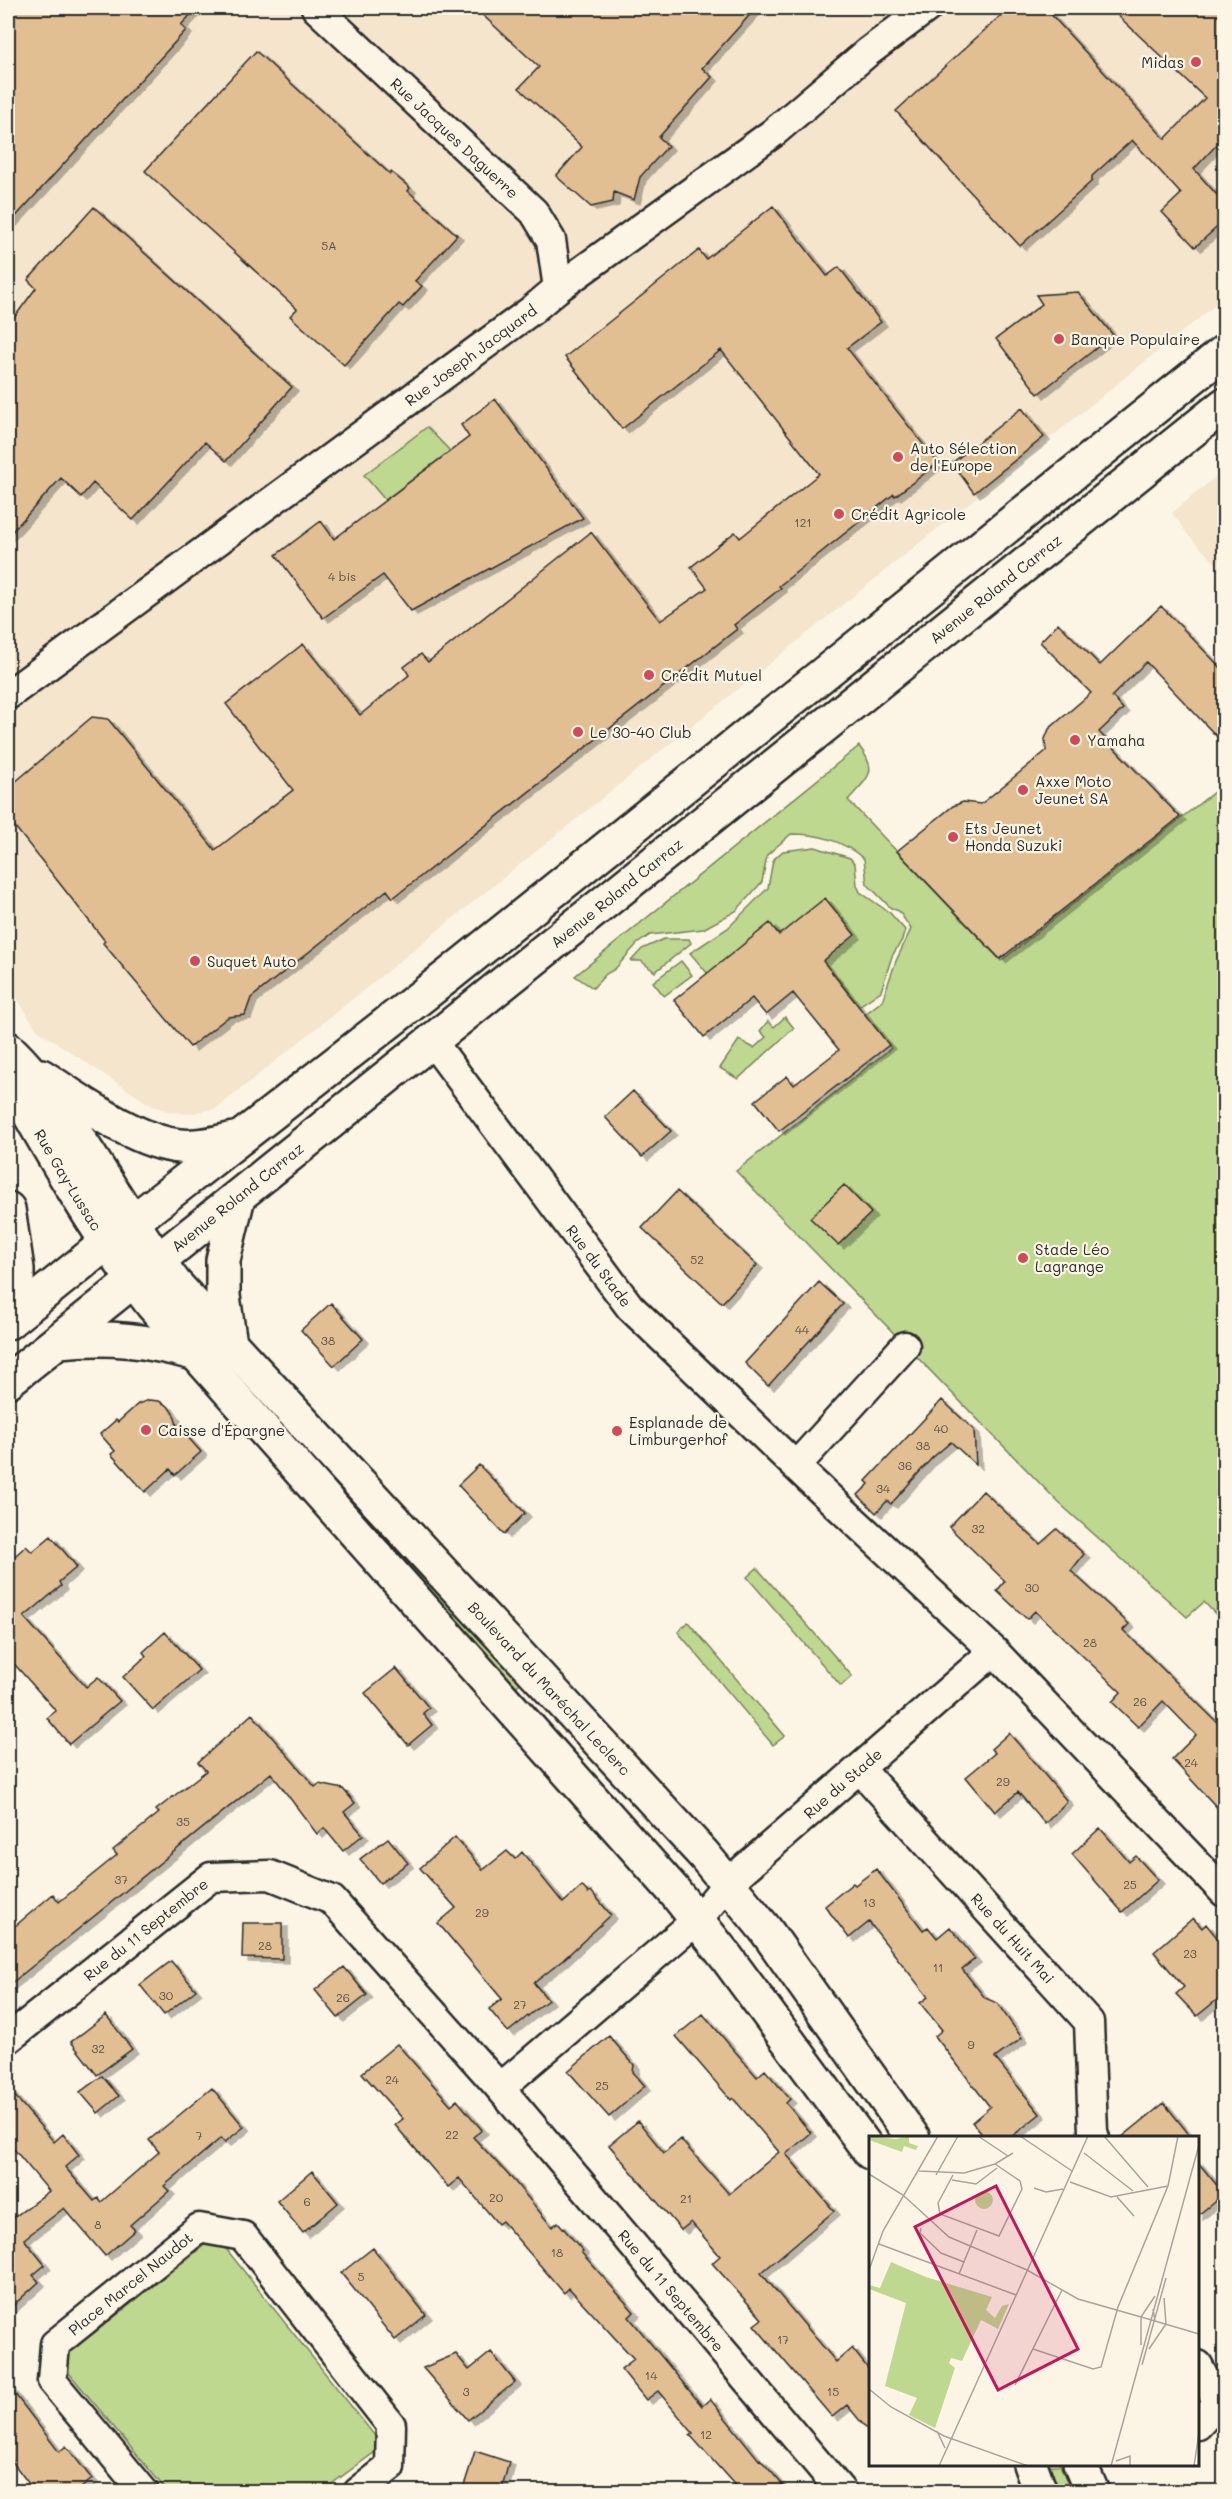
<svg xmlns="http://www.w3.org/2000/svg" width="1232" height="2499" font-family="Mali,sans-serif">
  <defs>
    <filter id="shadow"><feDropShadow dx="6" dy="4" stdDeviation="0" flood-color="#0004"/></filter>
  </defs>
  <rect width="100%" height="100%" fill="#fcf5e5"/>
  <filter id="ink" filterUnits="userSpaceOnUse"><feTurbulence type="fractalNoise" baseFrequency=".0167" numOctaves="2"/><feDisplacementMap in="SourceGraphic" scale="12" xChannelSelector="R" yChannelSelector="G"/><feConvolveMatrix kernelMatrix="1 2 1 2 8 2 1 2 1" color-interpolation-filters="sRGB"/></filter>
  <g filter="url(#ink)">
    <path fill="#f4e5cc" d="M8,8h1216v290l-1007,810 -29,6 -17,-2 -19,-6 -115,-76 -29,-46z
      M1224,470v102l-36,-37 -16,-22z"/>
    <path fill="#bfd88f" stroke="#75825d" stroke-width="1.5" d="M427,427l23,24 -65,49 -21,-25z
      M859,746c21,27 8,32 -11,54l153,161 223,-177v839l-20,-21 -17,15 -128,-114 -323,-332 155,-123 -18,-24 -14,10 -7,-10 30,-23 14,-40 15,-32 -12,-18 -8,-3 -24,-24 -3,-25c-22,-19 -45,-25 -73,-25l-24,21 -5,27 -26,29 -33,18 -53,6 -13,9 -22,25 -9,5 -13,14 -18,-12z
      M815,847l35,11 5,6 2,21 3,7 30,21 15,17 -3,10 -10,16 -11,35 -22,15 -27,-34 -39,-19 -24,-29 -61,50 -18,-21 38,-25 40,-40 5,-28 10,-9z
      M664,939h25l2,4 -36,29 -14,-11h-10l11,-12z
      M681,961l11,14 -28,21 -11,-14z
      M785,1017l9,11 -56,51 -18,-11 19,-28 15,8 12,-11 -6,-6 8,-10 6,6z
      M371,1516l152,164 -8,8 -154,-162z
      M757,1568l95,108 -11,10 -94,-109z
      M688,1622l97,114 -12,9 -95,-113z
      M216,2236l167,210 -61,45h-155l-108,-130z
      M1042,2465h18l11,26h-17z"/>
    <path fill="#e2bf93" stroke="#2b2b2b" stroke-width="1.5" filter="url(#shadow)" d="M8,8h189l-16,17 5,5 -178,195z
      M475,8h281l-54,60 10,9 -53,60 9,9 -28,31 -6,23 -20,-8 -1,10 -22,5 -35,-31 26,-29 -63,-59 20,-21z
      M1009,8h36l120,131 40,-41 -95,-90h114v129l-30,32 30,34v18l-29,26 -33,-35 19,-18 -49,-54 -40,36v5l-72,65 -124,-135z
      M256,51l134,123 1,-2 19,16 -2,3 49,44 -42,46 7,5 -19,21 -4,-3 -55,61 -54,-49 7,-7 -152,-138z
      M773,206l54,70 12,-9 42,55 -34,26 91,115 -43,33 -1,-2 -115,92 2,2 -47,37 3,4 -344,269 -6,-8 -136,108 -6,17 -17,2 -38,30 -87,-104 2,-2 -97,-123v-30l84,-71 16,2 107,131 78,-60 -67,-86 77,-60 57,71 49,-40 -5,-8 17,-13 7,8 163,-130 69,89 47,-33 -16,-21 44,-35 5,6 79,-64 -98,-124 -99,79 -57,-72 134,-107 7,9z
      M94,207l198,180 -66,74 -21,-19 -72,78 -40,-37 -12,14 -20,-19 -53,58v-210l28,-38 -8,-8z
      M1078,292l35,43 -75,59 -42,-55 46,-35 -6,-9z
      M495,399l88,119 -172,93 -28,-36 -60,43 -47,-63 45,-34 13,18 135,-102 -8,-12z
      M1022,408l22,29 -70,56 -22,-30z
      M1161,606l63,65v73l-78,-82 -34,34 11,13 -24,23 81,85 -180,142 -103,-108 56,-45 10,-4 18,2 65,-53 -1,-12 4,-10 42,-36 -51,-51 18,-19 42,42z
      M825,898l30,37 -32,26 66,84 -110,86 -24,-30 32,-25 7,9 45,-35 -46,-57 -27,22 -14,-17 -48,39 -30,-37 96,-77 9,12z
      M633,1091l38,40 -29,26 -37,-40z
      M844,1185l27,28 -33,32 -28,-27z
      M677,1191l80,74 -35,38 -80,-75z
      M819,1282l24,22 -75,82 -23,-23z
      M331,1303l32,36 -29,27 -33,-36z
      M149,1400l10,1 9,5 6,9 3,10 24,27 -26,23 -5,-6 -25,23 -34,-38 4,-3 -15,-17 16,-14 2,2 20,-18z
      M942,1400l32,30 2,35 -25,-23 -19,16 -41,46 -4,-3 -11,12 -18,-18 11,-11 -3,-3z
      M479,1465l46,48 -21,21 -46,-49z
      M983,1491l57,53 17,-15 27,25 -13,17 58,53 -6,6 101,99v86l-52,-56 24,-24 -33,-34 -25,26 -26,-25 9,-10 -86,-81 -8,8 -30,-28 8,-10 -56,-54z
      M51,1536l26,31 -18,15 2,4 -37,31 62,70 12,-10 22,24 -51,43 -22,-26 9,-7 -48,-54v-95l18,-16 6,6z
      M165,1632l34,38 -46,40 -30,-33 23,-21 -3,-4z
      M396,1668l33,40 -6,5 9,12 -24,20 -43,-52z
      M252,1714l63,73 4,-3 24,5 12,14 -11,9 19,23 -20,16 -19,-23 -7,6 -46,-61 -263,213v-54l45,-38 6,8 58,-47 -4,-5 46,-37 -3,-3 50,-39 -8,-9z
      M1009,1733l58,68 -22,23 -27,-32 -23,20 -29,-35 29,-24 -4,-4z
      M1100,1828l29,34 7,-6 22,24 -36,32 -50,-58z
      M455,1837l28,33 24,-19 8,8 7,-7 41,51 19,-17 6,7 3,-2 20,24 -48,45 -29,23 14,17 -40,32 -19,-23 13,-10 -64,-76 18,-15 -36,-40z
      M388,1838l20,25 -28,20 -20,-24z
      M876,1869l47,61 5,-3 9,11 13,-11 25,32 -13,10 23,29 12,5 25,35 -27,20 45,56 -30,24h-25l-13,-16 18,-15 -55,-71 7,-6 -22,-27 8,-6 -59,-75 -20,16 -24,-32 28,-23 2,2z
      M1193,1918l9,10 4,-4 18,22v48l-27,22 -21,-22 8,-7 -30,-35z
      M243,1923h39v36l-40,-1z
      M171,1961l25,29 -32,25 -24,-30z
      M344,1967l23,28 -29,23 -23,-28z
      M703,2014l54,63 8,-7 25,29 -4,4 25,30 -25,21 48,57 -73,62 75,89 16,-14 18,23v62l-23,-28 -15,12 -78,-92 8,-6 -50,-56 8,-7 -29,-34 -10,8 -72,-85 29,-24 26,32 16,-14 49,55 50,-42 -46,-54 -2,2 -55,-64z
      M106,2015l26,34 -35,26 -26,-33z
      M609,2036l25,29 -1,7 12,14 -36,31 -41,-46z
      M397,2044l54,61 6,-5 25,30 -9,7 42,45 37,45 6,-5 25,29 -2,1 53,60 -5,5 73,89 8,-7 49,61 1,-1 29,33h-48l-51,-57 3,-2 -35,-42 -12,9 -25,-31 13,-10 -65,-71 -5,5 -62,-72 -4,3 -39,-46 -11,9 -53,-62 8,-6 -41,-46z
      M102,2076l17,20 -21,17 -18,-21z
      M8,2088l46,54 9,-8 16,21 -14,12 29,34 4,-3 3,4 58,-50 -10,-12 63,-52 32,39 -19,15 -4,-4 -57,48 5,5 -39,34 5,5 -30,26 -41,-48 -40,31 21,26 -12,10 6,7 -31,28v-91l1,2 40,-30 -41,-49z
      M1164,2103l28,35h-71z
      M1197,2161l27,33 -27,22z
      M312,2171l26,32 -35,30 -26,-32z
      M373,2248l53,67 -31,25 -54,-67z
      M491,2352l24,30 -47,38 -45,-52 33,-14 13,16z
      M8,2385l51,67 7,-6 26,33 -16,13h-41l-27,-36z
      M475,2451l34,11 -8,30h-39z"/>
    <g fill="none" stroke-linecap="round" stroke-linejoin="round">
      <g stroke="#2b2b2b" stroke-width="33">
        <g id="minor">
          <path id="s1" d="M316,8l218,204 17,28 7,48"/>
          <path id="s2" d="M8,695l524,-385 26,-22 215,-155 95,-81 59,-44"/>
          <path id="s3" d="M432,1041l198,266 178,171 186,173 230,241"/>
          <path d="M796,1466l109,-120"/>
          <path id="s4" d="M860,1769l229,253 4,110 2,6"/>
          <path id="s5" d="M8,2039l203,-162 59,-2 62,25 168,188 342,404"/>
          <path id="s6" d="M500,2088l197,-168 31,-37 266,-232"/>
          <path d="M1198,2365l20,38 -20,22"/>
          <path id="s7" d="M144,2492l-92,-111 3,-37 144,-116 44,8 148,189 -1,42 -32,25"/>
        </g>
      </g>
      <g stroke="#2b2b2b" stroke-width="38">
        <g id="secondary">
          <path id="s8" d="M8,1049c22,20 37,43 55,67 39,55 71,114 112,168l529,571 61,74 148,209"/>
          <path id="s9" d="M8,1076c44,78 88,157 144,228l522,587 53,67 143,194"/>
          <path d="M41,1076c36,23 96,67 139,70 20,2 40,-4 59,-8"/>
          <path d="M8,1209l9,60v15l-9,38"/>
          <path d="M58,1341c53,-5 88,-1 139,13"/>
          <path d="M230,1344l-7,-48v-36l15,-63"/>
          <path d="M1030,2464l10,28"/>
          <path d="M1080,2464l12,28"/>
        </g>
      </g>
      <g stroke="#2b2b2b" stroke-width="38">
        <g id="primary">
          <path d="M8,1322l141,-113 300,-234 775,-623"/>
          <path id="s10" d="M8,1381l1216,-976"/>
        </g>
      </g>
      <use href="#minor" stroke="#fcf5e5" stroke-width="28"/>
      <use href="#secondary" stroke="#fcf5e5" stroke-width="33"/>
      <use href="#primary" stroke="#fcf5e5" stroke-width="33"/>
    </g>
  </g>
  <g fill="#d1495b" stroke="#fcf5e5" stroke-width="2">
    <circle cx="1196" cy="62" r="6"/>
    <circle cx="1059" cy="339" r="6"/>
    <circle cx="898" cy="457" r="6"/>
    <circle cx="839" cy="514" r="6"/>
    <circle cx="649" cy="675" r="6"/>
    <circle cx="578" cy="732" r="6"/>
    <circle cx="1075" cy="740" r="6"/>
    <circle cx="1023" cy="790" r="6"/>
    <circle cx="953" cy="837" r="6"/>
    <circle cx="195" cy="961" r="6"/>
    <circle cx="1023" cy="1258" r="6"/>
    <circle cx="146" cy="1430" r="6"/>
    <circle cx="617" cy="1431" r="6"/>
  </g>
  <g text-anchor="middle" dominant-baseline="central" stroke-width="4.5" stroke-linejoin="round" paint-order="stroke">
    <g font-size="12" fill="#595045">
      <text x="329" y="245">5A</text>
      <text x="803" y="522">121</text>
      <text x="342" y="576">4 bis</text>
      <text x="697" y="1259">52</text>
      <text x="802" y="1329">44</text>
      <text x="328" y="1340">38</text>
      <text x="941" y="1428">40</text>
      <text x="923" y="1445">38</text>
      <text x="905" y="1465">36</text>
      <text x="883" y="1488">34</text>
      <text x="978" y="1528">32</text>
      <text x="1032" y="1587">30</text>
      <text x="1090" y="1642">28</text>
      <text x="1140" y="1701">26</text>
      <text x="1191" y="1762">24</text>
      <text x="1003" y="1781">29</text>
      <text x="183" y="1821">35</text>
      <text x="121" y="1879">37</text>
      <text x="1130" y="1884">25</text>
      <text x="869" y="1902">13</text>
      <text x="482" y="1912">29</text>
      <text x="265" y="1945">28</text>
      <text x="1190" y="1953">23</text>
      <text x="938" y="1967">11</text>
      <text x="166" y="1995">30</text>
      <text x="343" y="1997">26</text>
      <text x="520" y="2004">27</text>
      <text x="971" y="2044">9</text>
      <text x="98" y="2048">32</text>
      <text x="392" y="2079">24</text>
      <text x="602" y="2085">25</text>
      <text x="452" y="2134">22</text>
      <text x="199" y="2135">7</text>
      <text x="496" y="2197">20</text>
      <text x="686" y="2198">21</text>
      <text x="307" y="2201">6</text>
      <text x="98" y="2224">8</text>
      <text x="557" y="2252">18</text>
      <text x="361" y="2276">5</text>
      <text x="783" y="2339">17</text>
      <text x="651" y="2375">14</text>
      <text x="466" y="2391">3</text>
      <text x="833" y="2391">15</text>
      <text x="706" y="2434">12</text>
    </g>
    <g font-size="15" fill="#2b2b2b" stroke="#fcf5e5" text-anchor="start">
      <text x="1184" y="62" text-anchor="end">Midas</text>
      <text x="1071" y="339">Banque Populaire</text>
      <text x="910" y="448">Auto Sélection<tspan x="910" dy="17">de l'Europe</tspan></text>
      <text x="851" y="514">Crédit Agricole</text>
      <text x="661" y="675">Crédit Mutuel</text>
      <text x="590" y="732">Le 30-40 Club</text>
      <text x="1087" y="740">Yamaha</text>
      <text x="1035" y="781">Axxe Moto<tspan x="1035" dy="17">Jeunet SA</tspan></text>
      <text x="965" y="828">Ets Jeunet<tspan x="965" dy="17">Honda Suzuki</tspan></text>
      <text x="207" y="961">Suquet Auto</text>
      <text x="1035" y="1249">Stade Léo<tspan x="1035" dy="17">Lagrange</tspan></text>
      <text x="629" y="1422">Esplanade de<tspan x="629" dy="17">Limburgerhof</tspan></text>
      <text x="158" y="1430">Caisse d'Épargne</text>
    </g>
    <g font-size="15" fill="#2b2b2b" stroke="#fcf5e5">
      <text stroke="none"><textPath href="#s1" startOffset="190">Rue Jacques Daguerre</textPath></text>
      <text stroke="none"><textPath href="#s2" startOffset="574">Rue Joseph Jacquard</textPath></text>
      <text stroke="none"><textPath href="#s10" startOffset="1266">Avenue Roland Carraz</textPath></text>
      <text stroke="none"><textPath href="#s10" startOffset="780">Avenue Roland Carraz</textPath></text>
      <text stroke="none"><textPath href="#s9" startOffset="120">Rue Gay-Lussac</textPath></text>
      <text stroke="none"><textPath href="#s10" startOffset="294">Avenue Roland Carraz</textPath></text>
      <text stroke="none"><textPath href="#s3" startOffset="280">Rue du Stade</textPath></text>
      <text stroke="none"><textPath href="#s8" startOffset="840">Boulevard du Maréchal Leclerc</textPath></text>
      <text stroke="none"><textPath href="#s6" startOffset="459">Rue du Stade</textPath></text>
      <text stroke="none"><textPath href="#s5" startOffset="176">Rue du 11 Septembre</textPath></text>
      <text stroke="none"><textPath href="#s4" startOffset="228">Rue du Huit Mai</textPath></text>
      <text stroke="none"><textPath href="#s7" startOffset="278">Place Marcel Naudot</textPath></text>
      <text stroke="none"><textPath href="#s5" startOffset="903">Rue du 11 Septembre</textPath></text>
    </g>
  </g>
  <g transform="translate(869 2136)">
    <rect width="330" height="330" fill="#fcf5e5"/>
    <path d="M0,0l27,3 13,-3v7l9,3 -2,4 -12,-4 -2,6 -33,-12zM106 64a9 9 0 1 1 18 0a9 9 0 1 1-18 0ZM22,126l35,15 66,20 -6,13 9,8 7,-12 7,-2 -11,25 -17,-9 -19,41 -11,-3 -2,5 6,5 -20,60 -26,-13 8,-17 -32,-12 21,-83 -37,-14v-4l11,3z" fill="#bfd88f"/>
    <path fill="none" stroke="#a8a49b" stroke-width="1.5" d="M109,0l30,20M151,0l52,35M235,0l44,51M215,17l49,38M50,35l45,2 31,-9 18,-11M0,38l34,21 46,42 78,33 51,29 77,22 -2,-12M67,39l22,-39M84,39l-15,28 2,11 59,22 23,-47 -2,-8 -25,-17M83,44l24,4 21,-16M201,46l41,15 57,-11M165,52l12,4 17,-3M248,61l17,19M52,92l-1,5 21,20 23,9M10,108l137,51M0,134l14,-39 55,-95M90,138l18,-44M286,185l44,13M272,209v-28l14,-21M164,213l60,20 8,-2 17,-60 50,-121 10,-50M280,213l17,-25 -2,-26M273,229l24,-87M146,249l47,-95M0,253l22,18 53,29 84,30M68,295l8,17M247,325l14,-5v10M70,330l149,-330M242,330l88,-321M325,330l5,-33"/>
    <path fill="#c2185b" fill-opacity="0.15" stroke="#c2185b" stroke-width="3" d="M127,50l82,163 -80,41 -83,-163z"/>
    <rect width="330" height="330" fill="none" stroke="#2b2b2b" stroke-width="3"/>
  </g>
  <rect width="1232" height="2499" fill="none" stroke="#fcf5e5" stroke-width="30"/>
  <rect x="15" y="15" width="1202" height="2469" fill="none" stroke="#2b2b2b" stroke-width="2" filter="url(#ink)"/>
</svg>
